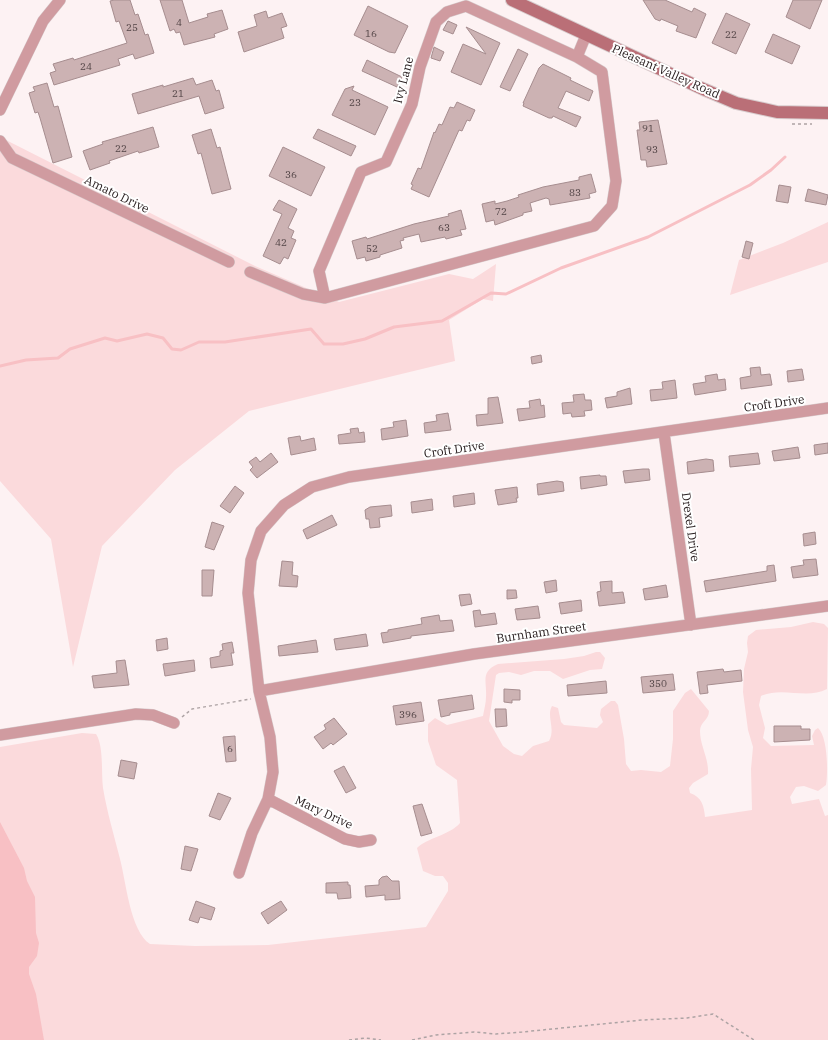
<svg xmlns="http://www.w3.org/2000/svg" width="828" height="1040" font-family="'IBM Plex Serif',serif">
  <rect width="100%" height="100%" fill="#fdf2f3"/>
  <path fill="#fbdadc" d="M0,137l255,129 84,36 110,-28 24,5 23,-15 -3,37 -10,-2 -34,21 6,41 -206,50 -74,59 -73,76 -29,121 -22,-128 -51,-58z
    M828,222v40l-98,33 9,-35 44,-17z
    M813,622l11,2 4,4 -1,61c-21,11 -44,-3 -66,7l-2,9 6,23 -2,10 8,8 43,-1 -2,-9 3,-6 3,-2c10,9 10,45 8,57l-8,6 -14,-5 -8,1 -6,10 2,7 27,-5 6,17 3,-1v225h-828v-293l82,-14 14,1c8,12 5,39 7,54 4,24 11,47 17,71 6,22 10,72 30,85l45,2 73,-1 158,-18 22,-36v-8l-5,-7h-8l-12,-5 -6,-23c10,-10 33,-13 43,-25l-3,-43 -21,-15 -8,-24v-17l7,-6 12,7 36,-9c1,-6 3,-13 3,-19 1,-16 -6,-25 12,-33l66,-5 20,-3 12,-4h4l5,6 -3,11 -12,1 -27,9 -13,-8h-16l-13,4 -12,-3 -10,1 -3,2 -7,46 14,25 11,8 8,2 11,-10 16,-5c7,-12 -3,-25 3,-35l6,2 3,14 3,3 33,3 6,-6 -3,-7 1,-6 10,-8h4l3,4 6,34 2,25 5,7 10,-1 20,2 9,-6 3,-27v-28l12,-18 6,-4 18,22c0,9 -9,11 -9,20 0,15 9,27 8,43l-15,9 -4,5 1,5c12,4 14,13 15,24l47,-7 -1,-41 2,-22 -5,-17 -5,-38 1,-23 4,-17 -1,-9 1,-7 8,-6 35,-3z"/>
  <path fill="#f8c0c4" d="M0,822l24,46 3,13 8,16 1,36 3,10 -2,13 -8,11v7l7,20 8,46h-44z"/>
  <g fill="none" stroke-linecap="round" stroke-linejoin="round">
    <path stroke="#f8c0c4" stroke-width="3" d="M0,366l26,-6 32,-2 12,-9 35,-11 12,3 30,-7 16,4 9,11 9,1 18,-8h26l86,-13 13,15h19l22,-5 29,-12 48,-6 49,-28 15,1 55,-26 87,-31 102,-52 21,-15 14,-13"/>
  </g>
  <path fill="#ccb2b3" stroke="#a68d8f" d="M114,0h16l5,15 3,-1 7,21 3,-1 6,19 -19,6 -2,-5 -15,5 2,6 -66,20 -4,-12 6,-2 -3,-7 20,-6 1,2 53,-17 -8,-22 -3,1 -6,-21z
    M160,0h22l7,23 19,-6 -1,-3 15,-4 6,19 -14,5 1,3 -31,8 -4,-13 -4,1 -2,-4 -4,2z
    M643,0h22l27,12 2,-4 12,6 -10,24 -20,-7 2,-5 -17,-7 -1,2 -5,-2z
    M793,0h29l-12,29 -24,-12z
    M368,6l40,20 -13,27 -6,-1 -35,-17z
    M266,11l2,7 14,-5 5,13 -6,2 3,10 -40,14 -6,-20 19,-6 -3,-11z
    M726,13l24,11 -14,30 -24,-11z
    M448,21l9,4 -4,9 -10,-4z
    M466,27l34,16 -19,42 -30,-13 12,-28 23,10z
    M773,34l27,12 -8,18 -27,-12z
    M434,47l10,5 -4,9 -9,-3z
    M518,49l10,5 -18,37 -10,-4z
    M367,60l35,17 -5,10 -35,-16z
    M543,64l28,14 -1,2 23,11 -4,10 -23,-10 -8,17 23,9 -5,10 -23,-11 -1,2h-3l-26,-12 1,-3h-1l16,-35z
    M193,78l3,7 16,-5 4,11 3,-1 5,18 -19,6 -6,-18 -61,18 -6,-20 31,-9v2z
    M47,83l7,24 4,-1 14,51 -19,6 -13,-45 -2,-6 -3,1 -6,-20 6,-2 -2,-4z
    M354,86l-2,4 36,17 -13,28 -43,-20 13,-26z
    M457,102l18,8 -5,11 -3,-1 -5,11 -3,-1 -30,67 -18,-8 2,-4 -2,-1 7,-16 3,1 13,-37 1,1 4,-9 3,1 8,-18 4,1z
    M658,120l9,44 -20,3 -1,-7h-5l-4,-30h3l-1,-8z
    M153,127l6,20 -20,6 -1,-2 -29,10 1,2 -20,7 -7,-19 20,-7 -1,-2z
    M211,129l6,19 3,-1 11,42 -19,5 -11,-41 -3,1 -6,-19z
    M318,129l38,17 -5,10 -38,-18z
    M283,147l42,20 -14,29 -42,-20z
    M591,174l5,18 -7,2 1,4 -40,7 -1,-6 -3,-1 -16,5 2,8 -9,2v2l-28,10 -1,-5 -8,2 -4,-18 13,-3v3l12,-3 12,-4 -1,-2 25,-8 36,-7v-3z
    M779,185l12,2 -3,16 -12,-2z
    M808,189l20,6 -2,10 -21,-4z
    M279,200l18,9 -9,19 6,3 -3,7 5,2 -8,19 -4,-2 -4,7 -17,-8 19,-42 -9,-4z
    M461,210l5,19 -6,1 2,5 -16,4 -1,-2 -24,5 -2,-8 -16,4 1,2 -4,1 2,7 -22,7v2l-14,4 -1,-4 -8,2 -5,-18 14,-4 1,2 47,-15 35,-8 -1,-2z
    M746,241l7,2 -4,16 -7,-2z
    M541,355l1,7 -10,2 -1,-7z
    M760,367l1,8 9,-1 2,11 -31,4 -1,-11 11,-2 -1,-8z
    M802,369l2,11 -16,2 -1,-11z
    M717,374l1,6 7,-1 1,11 -31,5 -2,-11 13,-2 -1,-6z
    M675,380l2,18 -26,3 -1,-11 13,-1 -1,-7z
    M630,388l2,16 -25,4 -2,-10 12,-2v-4z
    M584,394l1,6h6l1,10 -8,1 1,5 -13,1 -1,-4 -8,1 -1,-11 12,-1 -1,-7z
    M498,397l5,26 -26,3 -1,-11 12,-1v-16z
    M540,399l1,7 3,-1 1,12 -26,4 -2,-12 13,-1 -1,-7z
    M448,413l3,17 -26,3 -1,-10 13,-2 -1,-6z
    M406,420l2,16 -26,4 -1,-11 13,-2 -1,-5z
    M358,428l1,5 5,-1 1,10 -26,2 -1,-9 13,-2 -1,-4z
    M300,436l1,5 13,-3 2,12 -25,5 -3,-17z
    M828,443v10l-13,2 -1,-10z
    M798,447l2,11 -26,3 -2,-10z
    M271,453l7,9 -21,16 -7,-8 3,-3 -4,-5 7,-5 4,5z
    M758,453l2,11 -30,3 -1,-11z
    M706,459l7,1 1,11 -26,3 -1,-12z
    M643,469h6l1,11 -25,3 -2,-12z
    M600,475v1h6l1,9 -26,4 -1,-12z
    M557,481l6,1 1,9 -26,4 -1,-11z
    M235,486l9,7 -14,20 -10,-7z
    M517,487l1,11h-2l1,4 -19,3 -3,-15z
    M474,493l1,11 -21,3 -1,-11z
    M432,499l1,11 -21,3 -1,-11z
    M391,505l1,11 -13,2 1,9 -10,1 -1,-9h-3l-1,-9 5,-3z
    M332,515l5,10 -30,14 -4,-9z
    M212,522l12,4 -10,24 -9,-3z
    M815,532l1,12 -12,2 -1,-12z
    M816,559l2,16 -25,3 -2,-11 13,-2 -1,-5z
    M282,561l11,1 -1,13 6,1 -1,11 -18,-1z
    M774,565l2,16 -70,11 -2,-11 63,-10v-5z
    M202,570h12l-2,26h-10z
    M556,580l1,11 -11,2 -2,-11z
    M612,581v12l11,-1 2,11 -26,3 -2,-14 4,-1 -1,-9z
    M666,585l2,12 -23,3 -2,-11z
    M507,590h9l1,8 -10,1z
    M470,594l2,10 -11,2 -2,-11z
    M581,600l1,11 -21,3 -2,-11z
    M538,606l2,12 -23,2 -2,-11z
    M480,610l1,5 14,-2 2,11 -22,3 -2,-16z
    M439,615l1,6 12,-1 2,11 -43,5v2l-28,5 -2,-10 7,-1v-2l34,-6 -1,-6z
    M366,634l2,12 -32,4 -2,-11z
    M167,638l1,11 -11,2 -1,-11z
    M316,640l2,12 -39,4 -1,-10z
    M232,642l2,11h-3l2,12 -22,3 -1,-10 10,-2v-5l3,-1 -1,-6z
    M125,660l4,25 -35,3 -2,-12 25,-3 -1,-12z
    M194,660l1,11 -30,5 -2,-12z
    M723,669l1,3 17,-2 1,11 -35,4 1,8 -8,1 -3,-22z
    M673,674l2,16 -32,3 -2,-16z
    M606,681l1,12 -39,3 -1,-11z
    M504,689l16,1v10h-8v3l-8,-1z
    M472,695l2,14 -24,4v2l-9,2 -3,-17z
    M421,702l3,19 -28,4 -3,-19z
    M495,709h11l1,17 -11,1z
    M334,718l13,16 -14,11 -2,-2 -8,6 -9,-12 12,-8 -2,-4z
    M774,726h27v3h9v11l-36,2z
    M235,736l1,25 -10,1 -3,-25z
    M121,760l16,3 -3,16 -16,-3z
    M344,766l12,22 -10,5 -12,-22z
    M218,793l13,5 -11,22 -11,-4z
    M422,804l10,29 -11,3 -8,-30z
    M185,846l13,3 -7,22 -10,-2z
    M387,876l5,5h7l1,18 -15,1v-5l-19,2 -1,-11 14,-1v-5l3,-3z
    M348,882v3h2l1,13 -13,1 -1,-6h-11v-10z
    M196,901l19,7 -4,12 -11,-3 -2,6 -9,-3z
    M281,901l6,9 -19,14 -7,-11z"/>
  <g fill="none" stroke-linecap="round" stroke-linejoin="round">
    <g stroke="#d7cccd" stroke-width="12">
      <path id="street" d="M577,57l9,-22
        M0,110l43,-89 17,-21
        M0,141l12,17 217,104
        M250,272l53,22 22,4 269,-72 18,-20 4,-25 -14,-109 -25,-15 -111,-51 -19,6 -11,10 -16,45 -8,37 -26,58 -25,10 -42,99 6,27
        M664,433l27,192
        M259,691l215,-37 354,-48
        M0,735l136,-21 17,1 21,8
        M268,799l77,40 14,3 12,-2
        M239,873l13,-40 16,-34 5,-27 -3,-35 -11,-46 -11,-98 3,-33 10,-29 23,-26 28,-18 37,-10 479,-69"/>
    </g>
    <g stroke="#d7cccd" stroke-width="14">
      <path id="secondary" d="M512,0l191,89 33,14 41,9 51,1"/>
    </g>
    <path stroke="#ada3a4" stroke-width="1.5" stroke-dasharray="3 3" stroke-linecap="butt" d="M792,124h20
      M182,717l10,-8 59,-10
      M349,1040l16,-2 16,2
      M412,1040l24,-5 38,-3 22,2 26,-2 120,-12 45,-2 26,-4 41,26"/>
    <use href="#street" stroke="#d09ba0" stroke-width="11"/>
    <use href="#secondary" stroke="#ba6f77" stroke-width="12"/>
  </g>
  <g text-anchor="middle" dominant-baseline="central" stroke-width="4" stroke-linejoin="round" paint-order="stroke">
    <g font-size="10" fill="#524446">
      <text x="179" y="22">4</text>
      <text x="132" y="27">25</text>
      <text x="371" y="33">16</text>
      <text x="731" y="34">22</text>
      <text x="86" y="66">24</text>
      <text x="178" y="93">21</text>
      <text x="355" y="102">23</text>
      <text x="648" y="128">91</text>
      <text x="121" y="148">22</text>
      <text x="652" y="149">93</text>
      <text x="291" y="174">36</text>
      <text x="575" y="192">83</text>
      <text x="501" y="211">72</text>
      <text x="444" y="227">63</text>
      <text x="281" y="242">42</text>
      <text x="372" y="248">52</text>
      <text x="658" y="683">350</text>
      <text x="408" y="714">396</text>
      <text x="230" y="748">6</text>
    </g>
    <g font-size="12" fill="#2a2021" stroke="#fff">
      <text transform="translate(666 71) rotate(24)">Pleasant Valley Road</text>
      <text transform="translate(403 80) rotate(-75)">Ivy Lane</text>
      <text transform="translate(117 194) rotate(26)">Amato Drive</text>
      <text transform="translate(774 403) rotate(-8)">Croft Drive</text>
      <text transform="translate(454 449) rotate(-8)">Croft Drive</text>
      <text transform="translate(691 527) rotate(82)">Drexel Drive</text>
      <text transform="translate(541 632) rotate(-8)">Burnham Street</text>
      <text transform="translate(324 812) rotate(25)">Mary Drive</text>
    </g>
  </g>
</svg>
